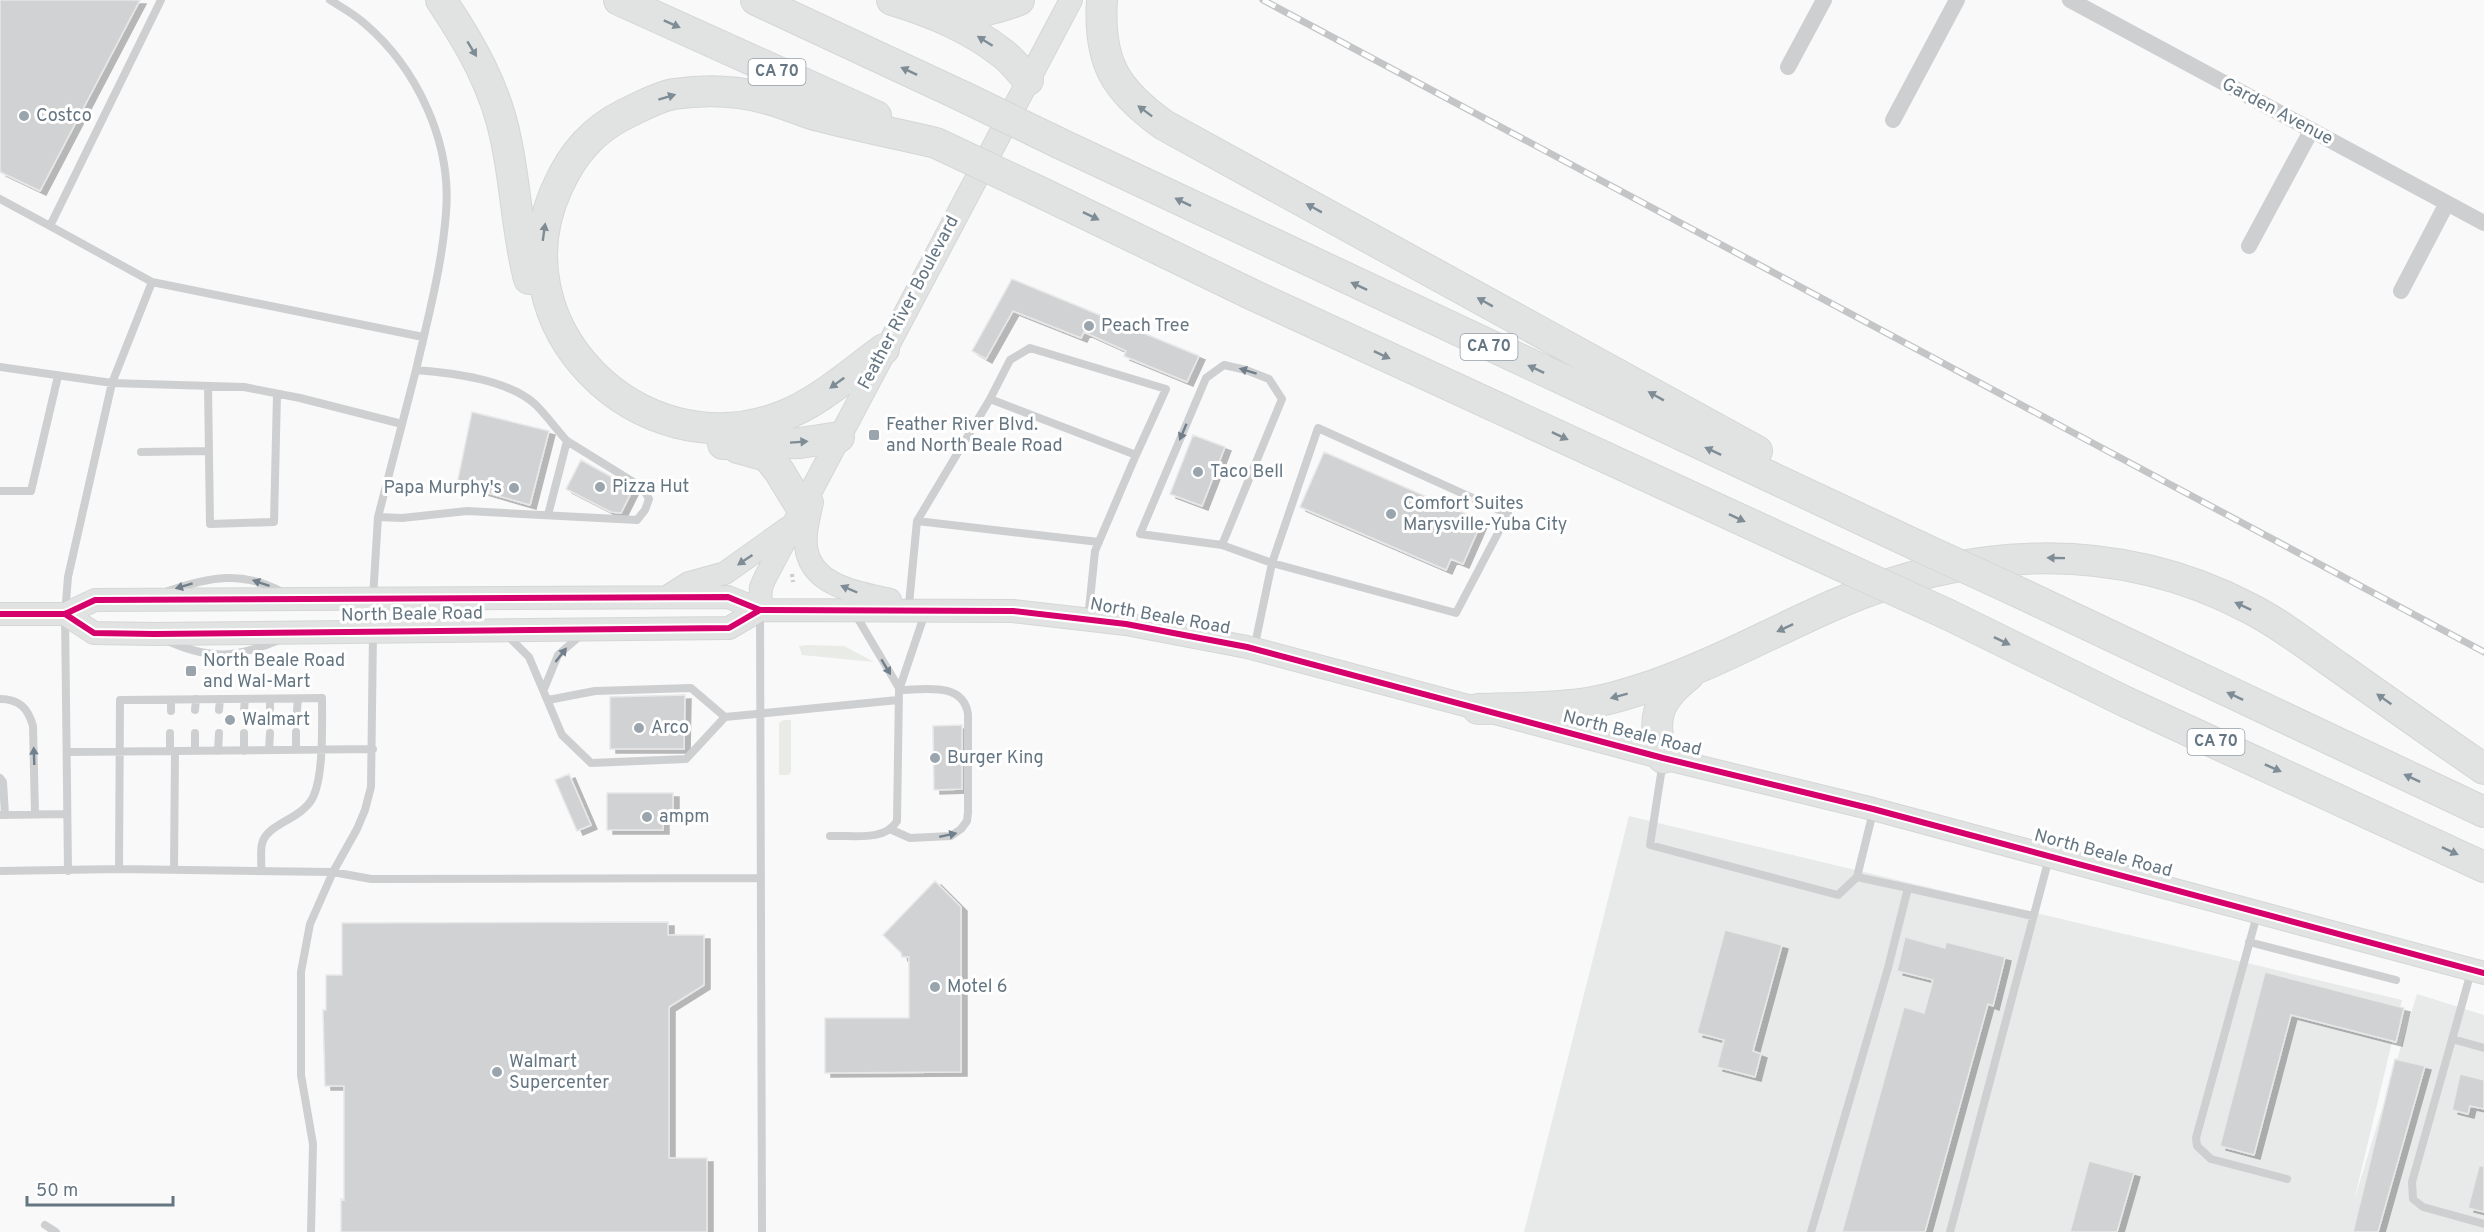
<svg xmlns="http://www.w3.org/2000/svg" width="2484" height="1232" font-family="Overpass,sans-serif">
  <defs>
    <filter id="shadow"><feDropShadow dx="6" dy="4" stdDeviation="0" flood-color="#0004"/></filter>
  </defs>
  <rect width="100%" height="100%" fill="#f9f9f9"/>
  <path fill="#e8e9e9" d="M1629,816l773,184 -48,201 63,-207 67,21v217h-960z"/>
  <path fill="#e8ebe6" d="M807,645l37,1 30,16 -72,-7 -3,-9z
    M784,720h7v52l-3,3h-9v-52z"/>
  <path fill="#d0d2d3" stroke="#e8e8e8" stroke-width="1.5" filter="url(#shadow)" d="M0,0h140l-100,191 -40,-19z
    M1012,279l187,77 -12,26 -63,-26 2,-5 -42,-19 -3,6 -68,-27 -27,48 -14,-8z
    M472,412l77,19 -19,74 -73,-21z
    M1193,435l32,12 -23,59 -32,-12z
    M1324,452l158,69 -19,43 -12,-5 -5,11 -146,-63z
    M581,460l52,29 -12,24 -10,-1 -45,-23z
    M685,695l-1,54h-74v-52z
    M962,725v64l-28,1 -1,-64z
    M569,774l22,51 -14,6 -22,-51z
    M607,793h66v26l-10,1v10h-56z
    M935,881l26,26v165l-136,1v-55h84v-61h-7l-1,-4 -18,-18z
    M668,922v13h36v50l-35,22v151h38v74h-366v-33l3,1v-114h-19l-2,-76h3v-35h16v-52z
    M1725,930l57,15 -29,106 8,3 -6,23 -38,-10 7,-27 -27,-7z
    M1905,937l40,11 1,-6 59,15 -2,9 -10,40 -5,-2 -63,228h-83l62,-225 20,6 9,-33 -36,-9z
    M2265,972l139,36 -8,34 -105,-27 -37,140 -34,-9z
    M2395,1059l30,7 -47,166h-25z
    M2460,1074l24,6v29l-14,-3 -2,8 -16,-4z
    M2089,1161l45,12 -17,59h-47z
    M2479,1166h5v46l-16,-4z"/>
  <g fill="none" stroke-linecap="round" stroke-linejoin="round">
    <g stroke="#d5d6d7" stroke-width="24">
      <path id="secondary" d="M812,502c-3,15 -9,34 -5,50 8,35 53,41 83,48
        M670,595l19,-12 36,-10 63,-45
        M760,610l1,-23 4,-9 306,-578
        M0,614h65l30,-14 633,-3 32,13 253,1 113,13 121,23 416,111 210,51 611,164
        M65,614l29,19 60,1 575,-6 31,-18"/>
    </g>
    <g stroke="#d5d6d6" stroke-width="32">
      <path id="motorway" d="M441,0c29,43 55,88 65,140 10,46 11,94 23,139
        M619,0l257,116
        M756,0l206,96
        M892,0c39,12 77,27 110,53 10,7 18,18 26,27
        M1102,0c-4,62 13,90 62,125l593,326
        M937,14c30,1 54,-3 82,-14
        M1061,144l857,402
        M1038,191l215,104 595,274
        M884,349c-33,24 -66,54 -104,68 -141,53 -287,-93 -222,-231 15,-33 35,-56 67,-72 15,-7 32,-17 49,-20 35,-5 71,-3 104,8 14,4 27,11 41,14 39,10 78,18 117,27
        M723,444l77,-1 39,-6
        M738,448l29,8 12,15 22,36
        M2016,591l468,221
        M1949,615l177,87 358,165
        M1478,709c36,-1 74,-1 109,-6 22,-3 43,-10 64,-17 64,-22 123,-55 185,-82 134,-58 281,-65 413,4 32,16 62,40 91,60 48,34 96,68 144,101
        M1663,758c-12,-38 -7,-57 25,-82"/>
    </g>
    <path stroke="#cbcccd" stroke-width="4" stroke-dasharray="3 3" stroke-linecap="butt" d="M792,574l1,8"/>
    <path stroke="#cecfd0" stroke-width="8" d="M330,0c11,7 24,14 34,23 53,45 88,119 82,190 -4,53 -18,105 -30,157
      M0,199l50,27
      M152,282l271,55
      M0,367l112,16 132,4 56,11 102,26
      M208,386l2,138 64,-2 3,-128
      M990,399l20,-39 20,-12 136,41 -30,66
      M141,452l68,-1
      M0,491h31l27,-115
      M378,517l24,1 65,-7 170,9 8,-10 4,-11 -6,-11 -76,-47 -19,74
      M917,521l182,21
      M1222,545l-82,-11 66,-156 18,-13 22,5 23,9 13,20 -60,146 50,18 46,-135 190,86 -52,99 -184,-50 -18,86
      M168,591c42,-14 73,-21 114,1
      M373,598l5,-81 38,-147c36,3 92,9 120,35 11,11 21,25 31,36
      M909,604l8,-83 73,-122 146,56 -41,96 -7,68
      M854,612l45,76
      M760,614l2,618
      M507,635l22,22 33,78 29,28 95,-4 39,-42 173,-17
      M168,641c42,19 68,17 111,-1
      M544,689l14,-34 24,-21
      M0,699c19,0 28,9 33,27l2,88
      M548,700l47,-9 96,-3 34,29
      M270,709v-10
      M195,710l1,-11
      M219,710l1,-11
      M244,710l1,-11
      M297,710l1,-11
      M171,711v-11
      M269,750l1,-17
      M296,750v-18
      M170,751v-18
      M195,751v-18
      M218,751l1,-18
      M244,751v-18
      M67,752l306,-3
      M1663,761l-13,84 188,50 19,-18
      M0,778l3,4 2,33
      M0,815l67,-1
      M892,830l18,8 41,-2 10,-7 6,-8 1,-9v-98c-5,-33 -45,-24 -69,-24
      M830,836c22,-1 55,6 67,-15l2,-131 26,-77
      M119,869l1,-169 202,-2c0,25 2,80 -10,101 -12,21 -46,25 -50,45 -2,8 0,19 -1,27
      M174,870l1,-119
      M0,871l119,-2 214,3 38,7 389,-1
      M68,871l-3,-257 3,-37 44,-194 40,-101 -102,-56 111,-226
      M1908,888l125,28
      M2257,915l-61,223 1,8 14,13 76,20
      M2249,942l147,38
      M2471,972l-59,210 1,17 10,8 61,17
      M2452,1039l32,9
      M45,1225l11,7
      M311,1232l2,-88 -12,-69v-103l9,-48 23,-52 24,-43 8,-19 6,-23 2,-155
      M1811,1232l77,-264 20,-80 -51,-11 16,-65
      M1950,1232l99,-374"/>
    <path stroke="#cecfd0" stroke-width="16" d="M2070,0l414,223
      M1788,67l36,-67
      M1893,120l64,-120
      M2249,246l62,-115
      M2401,291l46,-88"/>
    <use href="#secondary" stroke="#e1e2e2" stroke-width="22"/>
    <use href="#motorway" stroke="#e1e2e2" stroke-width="30"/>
    <g stroke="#c3c5c6" stroke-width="7">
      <path id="rail" d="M1263,0l1221,652"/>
    </g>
    <use href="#rail" stroke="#fff" stroke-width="4.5" stroke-dasharray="14" stroke-linecap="butt"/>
    <g stroke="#d5d6d6" stroke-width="32" stroke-linecap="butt">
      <path id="motorway-bridge" d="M962,96l99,48
        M936,143l102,48
        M1918,546l98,45
        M1848,569l101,46"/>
    </g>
    <use href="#motorway-bridge" stroke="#e1e2e2" stroke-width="30"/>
    <g stroke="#fff" stroke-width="10">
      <path id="cycleway" d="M0,614h65l30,-14 633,-3 32,13 253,1 113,13 121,23 416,111 210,51 611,164
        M65,614l29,19 60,1 575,-6 31,-18"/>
    </g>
    <use href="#cycleway" stroke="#d6006c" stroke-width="6"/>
  </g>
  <defs><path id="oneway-solid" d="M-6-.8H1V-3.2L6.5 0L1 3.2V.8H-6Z" transform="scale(1.5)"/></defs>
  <g fill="#7e8c96">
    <use href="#oneway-solid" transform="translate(672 24) rotate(24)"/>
    <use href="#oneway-solid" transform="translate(985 41) rotate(-148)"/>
    <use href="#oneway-solid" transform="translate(472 49) rotate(59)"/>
    <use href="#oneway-solid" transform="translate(909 71) rotate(-155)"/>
    <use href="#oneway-solid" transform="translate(667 97) rotate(-17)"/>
    <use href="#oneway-solid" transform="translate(1145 111) rotate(-143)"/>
    <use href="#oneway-solid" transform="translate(1183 202) rotate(-154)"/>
    <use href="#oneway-solid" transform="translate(1314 208) rotate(-151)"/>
    <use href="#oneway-solid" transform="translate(1091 216) rotate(26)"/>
    <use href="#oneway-solid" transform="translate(544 232) rotate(-82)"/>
    <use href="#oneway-solid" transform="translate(1359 286) rotate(-155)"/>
    <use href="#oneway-solid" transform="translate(1485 302) rotate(-151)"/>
    <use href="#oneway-solid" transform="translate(1382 355) rotate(25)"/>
    <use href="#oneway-solid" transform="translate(1536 369) rotate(-155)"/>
    <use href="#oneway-solid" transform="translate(837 383) rotate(144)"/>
    <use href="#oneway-solid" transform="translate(1656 396) rotate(-151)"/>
    <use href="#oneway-solid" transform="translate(1560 436) rotate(25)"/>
    <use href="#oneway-solid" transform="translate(799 442) rotate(-4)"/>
    <use href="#oneway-solid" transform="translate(1713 451) rotate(-155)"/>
    <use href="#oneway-solid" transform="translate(1737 518) rotate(25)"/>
    <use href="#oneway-solid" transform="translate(2056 558) rotate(-179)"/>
    <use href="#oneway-solid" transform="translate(745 560) rotate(146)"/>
    <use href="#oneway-solid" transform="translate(849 589) rotate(-157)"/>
    <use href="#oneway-solid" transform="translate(2243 606) rotate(-155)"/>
    <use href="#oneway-solid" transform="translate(1785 628) rotate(155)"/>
    <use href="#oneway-solid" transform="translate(2002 641) rotate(26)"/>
    <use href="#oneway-solid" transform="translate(1619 696) rotate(165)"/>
    <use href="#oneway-solid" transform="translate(2235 696) rotate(-155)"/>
    <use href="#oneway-solid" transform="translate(2384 699) rotate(-145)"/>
    <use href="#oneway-solid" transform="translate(2273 768) rotate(24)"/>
    <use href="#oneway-solid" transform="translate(2412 778) rotate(-155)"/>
    <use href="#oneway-solid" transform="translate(2450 851) rotate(25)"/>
  </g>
  <g fill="#707f8b">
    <use href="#oneway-solid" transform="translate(1248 371) rotate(-163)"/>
    <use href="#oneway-solid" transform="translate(1183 432) rotate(113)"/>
    <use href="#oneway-solid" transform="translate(261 583) rotate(-161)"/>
    <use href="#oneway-solid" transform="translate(184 586) rotate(163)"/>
    <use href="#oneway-solid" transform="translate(561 655) rotate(-52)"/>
    <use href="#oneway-solid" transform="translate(886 667) rotate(59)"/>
    <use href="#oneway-solid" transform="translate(34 756) rotate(-92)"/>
    <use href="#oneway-solid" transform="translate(948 835) rotate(-12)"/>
  </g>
  <g fill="#99a4ac" stroke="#fff" stroke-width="2">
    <circle cx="24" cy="116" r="6"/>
    <circle cx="1089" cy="326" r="6"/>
    <rect x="868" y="429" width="12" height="12" rx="3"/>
    <circle cx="1198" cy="472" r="6"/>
    <circle cx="600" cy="487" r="6"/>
    <circle cx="514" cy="488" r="6"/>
    <circle cx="1391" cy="514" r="6"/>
    <rect x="185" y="665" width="12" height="12" rx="3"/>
    <circle cx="230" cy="720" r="6"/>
    <circle cx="639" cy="728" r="6"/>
    <circle cx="935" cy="758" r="6"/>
    <circle cx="647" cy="817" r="6"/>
    <circle cx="935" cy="987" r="6"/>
    <circle cx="497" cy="1072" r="6"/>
  </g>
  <g text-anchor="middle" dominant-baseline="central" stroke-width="6" stroke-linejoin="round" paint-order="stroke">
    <g fill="#fff" stroke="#939fa8" stroke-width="1.5">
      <rect x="748.5" y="59" width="57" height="26" rx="4.5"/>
      <rect x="1460.5" y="334" width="57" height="26" rx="4.5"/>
      <rect x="2187.5" y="729" width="57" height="26" rx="4.5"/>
    </g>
    <g font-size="16" font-weight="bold" fill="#657683">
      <text x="777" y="72">CA 70</text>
      <text x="1489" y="347">CA 70</text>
      <text x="2216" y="742">CA 70</text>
    </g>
    <g font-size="18" fill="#657683" stroke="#fff">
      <text transform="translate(2277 112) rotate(28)">Garden Avenue</text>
      <text transform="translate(909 303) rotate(-62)">Feather River Boulevard</text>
      <text transform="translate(412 615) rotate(-1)">North Beale Road</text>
      <text transform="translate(1160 617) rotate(10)">North Beale Road</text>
      <text transform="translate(1632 734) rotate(14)">North Beale Road</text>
      <text transform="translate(2103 854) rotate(15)">North Beale Road</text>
    </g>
    <g font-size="18" fill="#657683" stroke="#fff" text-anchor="start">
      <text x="36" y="116">Costco</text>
      <text x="1101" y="326">Peach Tree</text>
      <text x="886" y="425">Feather River Blvd.<tspan x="886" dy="21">and North Beale Road</tspan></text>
      <text x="1210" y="472">Taco Bell</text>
      <text x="612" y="487">Pizza Hut</text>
      <text x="502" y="488" text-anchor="end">Papa Murphy's</text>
      <text x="1403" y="504">Comfort Suites<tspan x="1403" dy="21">Marysville-Yuba City</tspan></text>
      <text x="203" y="661">North Beale Road<tspan x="203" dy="21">and Wal-Mart</tspan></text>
      <text x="242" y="720">Walmart</text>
      <text x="651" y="728">Arco</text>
      <text x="947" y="758">Burger King</text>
      <text x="659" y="817">ampm</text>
      <text x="947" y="987">Motel 6</text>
      <text x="509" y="1062">Walmart<tspan x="509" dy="21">Supercenter</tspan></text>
    </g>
  </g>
  <path d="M27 1196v9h146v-9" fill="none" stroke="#657683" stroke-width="3"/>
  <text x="36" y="1196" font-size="18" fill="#657683" stroke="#ffffff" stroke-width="4.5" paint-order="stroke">50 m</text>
</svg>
